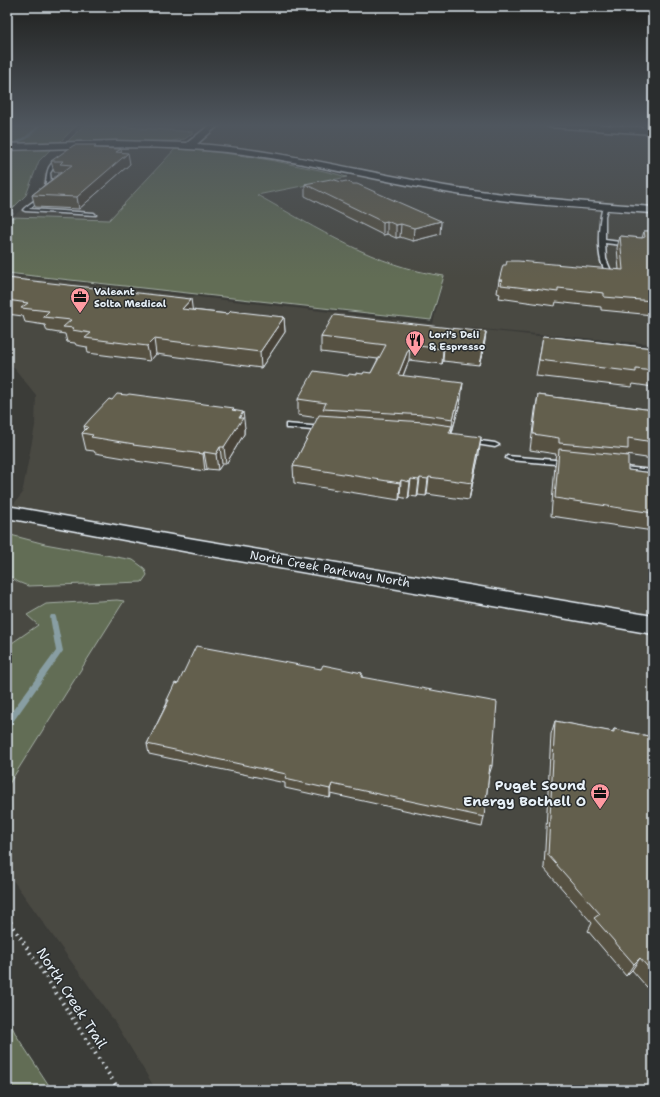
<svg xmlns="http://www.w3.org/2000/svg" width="660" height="1097" font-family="'Shantell Sans',sans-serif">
  <rect width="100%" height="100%" fill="#3b3c38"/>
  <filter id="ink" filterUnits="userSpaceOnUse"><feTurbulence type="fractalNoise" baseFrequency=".025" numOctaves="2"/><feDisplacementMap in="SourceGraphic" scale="8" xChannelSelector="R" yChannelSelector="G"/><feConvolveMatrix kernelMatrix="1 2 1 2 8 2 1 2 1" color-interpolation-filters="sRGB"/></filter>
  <g filter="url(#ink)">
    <path fill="#4a4943" d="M85,124h426l142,9v211l-195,-17 195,22v741h-497l-39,-65 -110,-153v-360l15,-18 13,-68 1,-31 -21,-26 -8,-6v-88l426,49 11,-48 -22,-3 -59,-20 -106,-58 113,-22 -87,-19 -87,-10 14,-11z
      M162,144l13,5 -66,71 -97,-3 28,-22 4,-22 23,-26z"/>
    <path fill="#626d54" stroke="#a5afa6" d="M7,124h71l-19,19 -52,1z
      M85,124l109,8 -9,7 -13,2 -106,2z
      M53,147l-14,14 -13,34 -19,19v-65z
      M175,149c42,2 83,8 124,17 16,3 32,6 48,11l-90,18c60,33 119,72 187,81l-13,44 -424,-47v-49l5,-7 97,3z
      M7,534l38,10 88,16 11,8 3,7 -5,7 -114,4 -10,-4 -11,-8z
      M117,600l7,1 -117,186v-143l2,1 29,-20 -11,-10 19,-11z
      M7,1016l9,19 36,55h-45z"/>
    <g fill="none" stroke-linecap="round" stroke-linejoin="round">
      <path fill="#889ea3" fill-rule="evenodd" d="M40,124h2l-15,15 -20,9v-2l18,-9z
        M51,615h4l1,2 7,34 -53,75 -3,1v-9l49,-67 -6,-34z"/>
      <g stroke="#e8f1f8" stroke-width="3">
        <path id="service" d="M641,124h4l3,7h-2z
          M60,157l3,1 -7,5 -6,10 1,9 -6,13 -16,14 65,4 2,2 -71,-4 -2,-1c5,-6 15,-10 19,-17 9,-15 -1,-25 18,-36z
          M604,205l4,1 -3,10v24l29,4 -3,2 -26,-3 1,16 5,12 -3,2c-13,-8 -10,-56 -4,-68z
          M286,424l38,3 4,2 -4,2 -35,-3h-3z
          M467,439l28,4 4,2 -4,2 -25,-4h-3z
          M507,456l60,5 4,2 -4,2 -57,-5 -4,-2z
          M614,466l39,4v4l-36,-4h-3l-1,-2z"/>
      </g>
      <g stroke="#e8f1f8" stroke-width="3">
        <path id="tertiary" d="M211,124h9l-23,20c84,6 165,28 248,42 69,11 138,16 208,21v6c-70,-5 -139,-9 -208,-21 -73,-12 -145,-32 -219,-40 -73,-8 -146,-4 -219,-2v-6l109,-3 71,2z
          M545,124h42l66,4v6l-104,-7z
          M7,506l187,33 459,77v18l-459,-81 -187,-35z"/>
      </g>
      <path stroke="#e8f1f8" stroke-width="1" stroke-dasharray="0.5 1.5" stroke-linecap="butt" d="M513,124l22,1
        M75,132l6,-8"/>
      <path stroke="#e8f1f8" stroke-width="1.5" stroke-dasharray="0.5 1.5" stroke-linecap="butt" d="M7,219l7,-7"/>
      <path stroke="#e8f1f8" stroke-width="2" stroke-dasharray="0.5 2" stroke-linecap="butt" d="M7,391l4,14 -4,24"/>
      <path stroke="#e8f1f8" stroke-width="4" stroke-dasharray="1.5 4.5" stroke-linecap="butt" d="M7,917l112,173"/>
      <use href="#service" fill="#2a2d2e" fill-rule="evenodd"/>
      <use href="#tertiary" fill="#2a2d2e" fill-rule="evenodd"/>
    </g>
    <path fill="#565143" stroke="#e8f1f8" d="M96,148l25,1v3l9,12 -51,45 -44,-2 -3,-12 29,-23h-7l-3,-11z
      M305,184l136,37 -1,13 -27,7 -13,-4 -4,1 -9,-4 -4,1 -78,-39z
      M644,231h9v84l-52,-5v-3l-45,-5 -1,4 -56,-8 1,-4 -3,-1 2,-13 120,-10 -2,-22 3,-12 22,2z
      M7,278l185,32 36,4 56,3 1,15 -24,36 -105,-14 -6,7 -62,-8 -1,-6 -11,-2 -1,-2 -8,-1 -2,-8 -18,-3 -2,-6 -20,-3 -2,-6 -16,-2z
      M486,332l-2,15 -5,18 -36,-4 -1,3 -33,-4 -6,16 58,23 -9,34 27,21 -10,46 -42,-6 -1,2 -8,-1 -1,2 -8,-1 -1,3 -8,-2 -1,3 -105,-17 -1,-17 25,-48 -20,-3v-16l50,-23 23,-3 7,-14 -57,-7v-15z
      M543,336l110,12v39l-20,-3 -1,3 -96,-11z
      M538,395l115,15v49l-27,-4v1l2,14 25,3v58l-102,-15 4,-50 1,-7h-1l1,-5 -26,-4 5,-39z
      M112,400l122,10 11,18 -1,1v5l-18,30h-4l-4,6 -11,-1 -2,2 -69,-10v-1l-41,-7 -1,-2 -8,-1 -4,-17 3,-3 -1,-4z
      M321,669l41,4v4l130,89 -3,9 -5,42 -2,10 -151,-33 -1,4 -45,-10v-5l-136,-29 -2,-10 20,-41v-3l11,-16z
      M555,721l57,11 2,-3 39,8v257l-21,-24 -6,6 -38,-45 4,-8 -48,-55 7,-134z"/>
    <path fill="#464237" stroke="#e8f1f8" d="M121,149l1,9 6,-5 2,11 -51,45 -2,-12 39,-45z
      M387,221v13l-4,1v-13z
      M441,221l-1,13 -27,7 1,-13z
      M401,224l-1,13 -4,1v-13z
      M191,299l2,15 -11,-5z
      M284,317l1,15 -24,36 -1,-16z
      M486,332l-2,15 -5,18 3,-15z
      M154,339l2,15 -6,7 -3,-15z
      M410,345l-1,15 -12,31 1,-16z
      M444,346l-1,15 -1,3 1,-15z
      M463,383l-2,16 -10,36 2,-16z
      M243,412l2,16 -1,1v5l-18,30 -2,-17 15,-29z
      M481,437l-2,17 -10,46 3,-17z
      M220,447l2,17 -4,6 -2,-16z
      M204,452l3,17 -2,2 -2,-17z
      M429,477l-2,17 -1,2 2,-17z
      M420,478l-2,17 -1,2 2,-17z
      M411,479l-2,17 -1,3 2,-17z
      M401,480l-1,17 -1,3 1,-17z
      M332,784l-1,10 -1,4v-9z
      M640,958l-8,12 -6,6 8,-12z"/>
    <path fill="#645e4e" stroke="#e8f1f8" d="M74,145h22l-2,3 27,1 -5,3 12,1 -51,44 -45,-2 40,-30 -12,-1 3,-3h-12z
      M331,179l11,3 4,-1 7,3h4l84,37 -27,7 -13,-4 -5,1 -9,-4 -4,1 -78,-38z
      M644,231h9v70l-49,-4v-4l-46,-5v4l-57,-7 1,-5h-3l4,-15h3l1,-4h11l105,9 -3,-34 22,2 3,-1z
      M7,278l184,21 -9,10 46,5 3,-3 53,6 -24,35 -106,-13 -7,7 -62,-8 6,-5 -19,-3 2,-2 -11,-1 8,-7 -28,-3 6,-6 -28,-3 7,-5 -21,-3z
      M334,315l152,17 -4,18 -38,-4 -1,3 -33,-4 -12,30 65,8 -10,36 -28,-4 -102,-6 3,-6 -28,-4 16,-28 34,5 1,-2 7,1v-2l7,1 1,-2 7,1 15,-28 -65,-8z
      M543,336l110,12v23l-17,-2v3l-97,-12z
      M117,394l10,1 2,-1 105,14 -2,2 11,2 -4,6h4l-19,29h-4l-4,7 -12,-2 -1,2 -70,-9 1,-1 -43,-7 2,-2 -11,-2 6,-6 -4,-1 7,-8 18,-19 3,1z
      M538,395l115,15v32l-25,-4v11l-69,-6v-5l-26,-4z
      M319,415l105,7 28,4 -3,7 32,4 -9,46 -43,-6 -1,2 -8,-1 -1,2 -8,-1 -1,3 -9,-2 -1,3 -107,-17z
      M559,449l69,7v14l25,3v40l-98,-15z
      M196,646l125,23 2,-4 39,8 -1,4 136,25 -5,64 -2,-1 -6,52 -152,-33 -2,5 -45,-10 1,-5 -139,-30 22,-44h-2l8,-17 3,1z
      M555,721l59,11v-3l39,8v236l-13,-15 -6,6 -40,-46 6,-4 -52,-59z"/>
  </g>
  <linearGradient id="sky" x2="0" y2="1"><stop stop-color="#20211f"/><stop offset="0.45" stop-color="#4f565e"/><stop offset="1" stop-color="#4f565e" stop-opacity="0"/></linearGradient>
  <rect width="660" height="278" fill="url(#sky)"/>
  <defs>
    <g id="office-pin" transform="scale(1)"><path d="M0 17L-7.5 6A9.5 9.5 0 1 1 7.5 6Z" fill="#ff9aa2" stroke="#2a2d2e"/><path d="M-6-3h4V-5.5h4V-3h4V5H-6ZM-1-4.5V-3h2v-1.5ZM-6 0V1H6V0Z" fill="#111"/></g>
    <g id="restaurant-pin" transform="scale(1)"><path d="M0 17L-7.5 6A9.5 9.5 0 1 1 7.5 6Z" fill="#ff9aa2" stroke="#2a2d2e"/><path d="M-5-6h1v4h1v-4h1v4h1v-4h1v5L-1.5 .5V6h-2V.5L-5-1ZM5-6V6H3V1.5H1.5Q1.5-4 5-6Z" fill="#111"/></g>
  </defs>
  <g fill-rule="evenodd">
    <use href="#office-pin" x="80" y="297"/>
    <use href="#restaurant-pin" x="415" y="340"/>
    <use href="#office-pin" x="600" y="793"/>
  </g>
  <g text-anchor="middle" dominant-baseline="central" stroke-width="3" stroke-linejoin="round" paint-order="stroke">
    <g font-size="10" font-weight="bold" fill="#e8f1f8" stroke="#2a2d2e" text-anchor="start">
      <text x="94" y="291">Valeant<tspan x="94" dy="12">Solta Medical</tspan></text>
      <text x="429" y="334">Lori's Deli<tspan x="429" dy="12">&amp; Espresso</tspan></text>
    </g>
    <g font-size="12" fill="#e8f1f8" stroke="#2a2d2e">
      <text transform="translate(330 569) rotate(10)">North Creek Parkway North</text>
    </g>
    <g font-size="14" font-weight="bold" fill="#e8f1f8" stroke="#2a2d2e" text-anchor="end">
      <text x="586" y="785">Puget Sound<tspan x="586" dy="16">Energy Bothell O</tspan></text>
    </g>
    <g font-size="14" fill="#e8f1f8" stroke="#2a2d2e">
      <text transform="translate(72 998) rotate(57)">North Creek Trail</text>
    </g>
  </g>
  <rect width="660" height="1097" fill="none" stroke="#2a2d2e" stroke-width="24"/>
  <rect x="12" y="12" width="636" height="1073" fill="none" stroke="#e8f1f8" stroke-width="1.5" filter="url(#ink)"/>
</svg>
